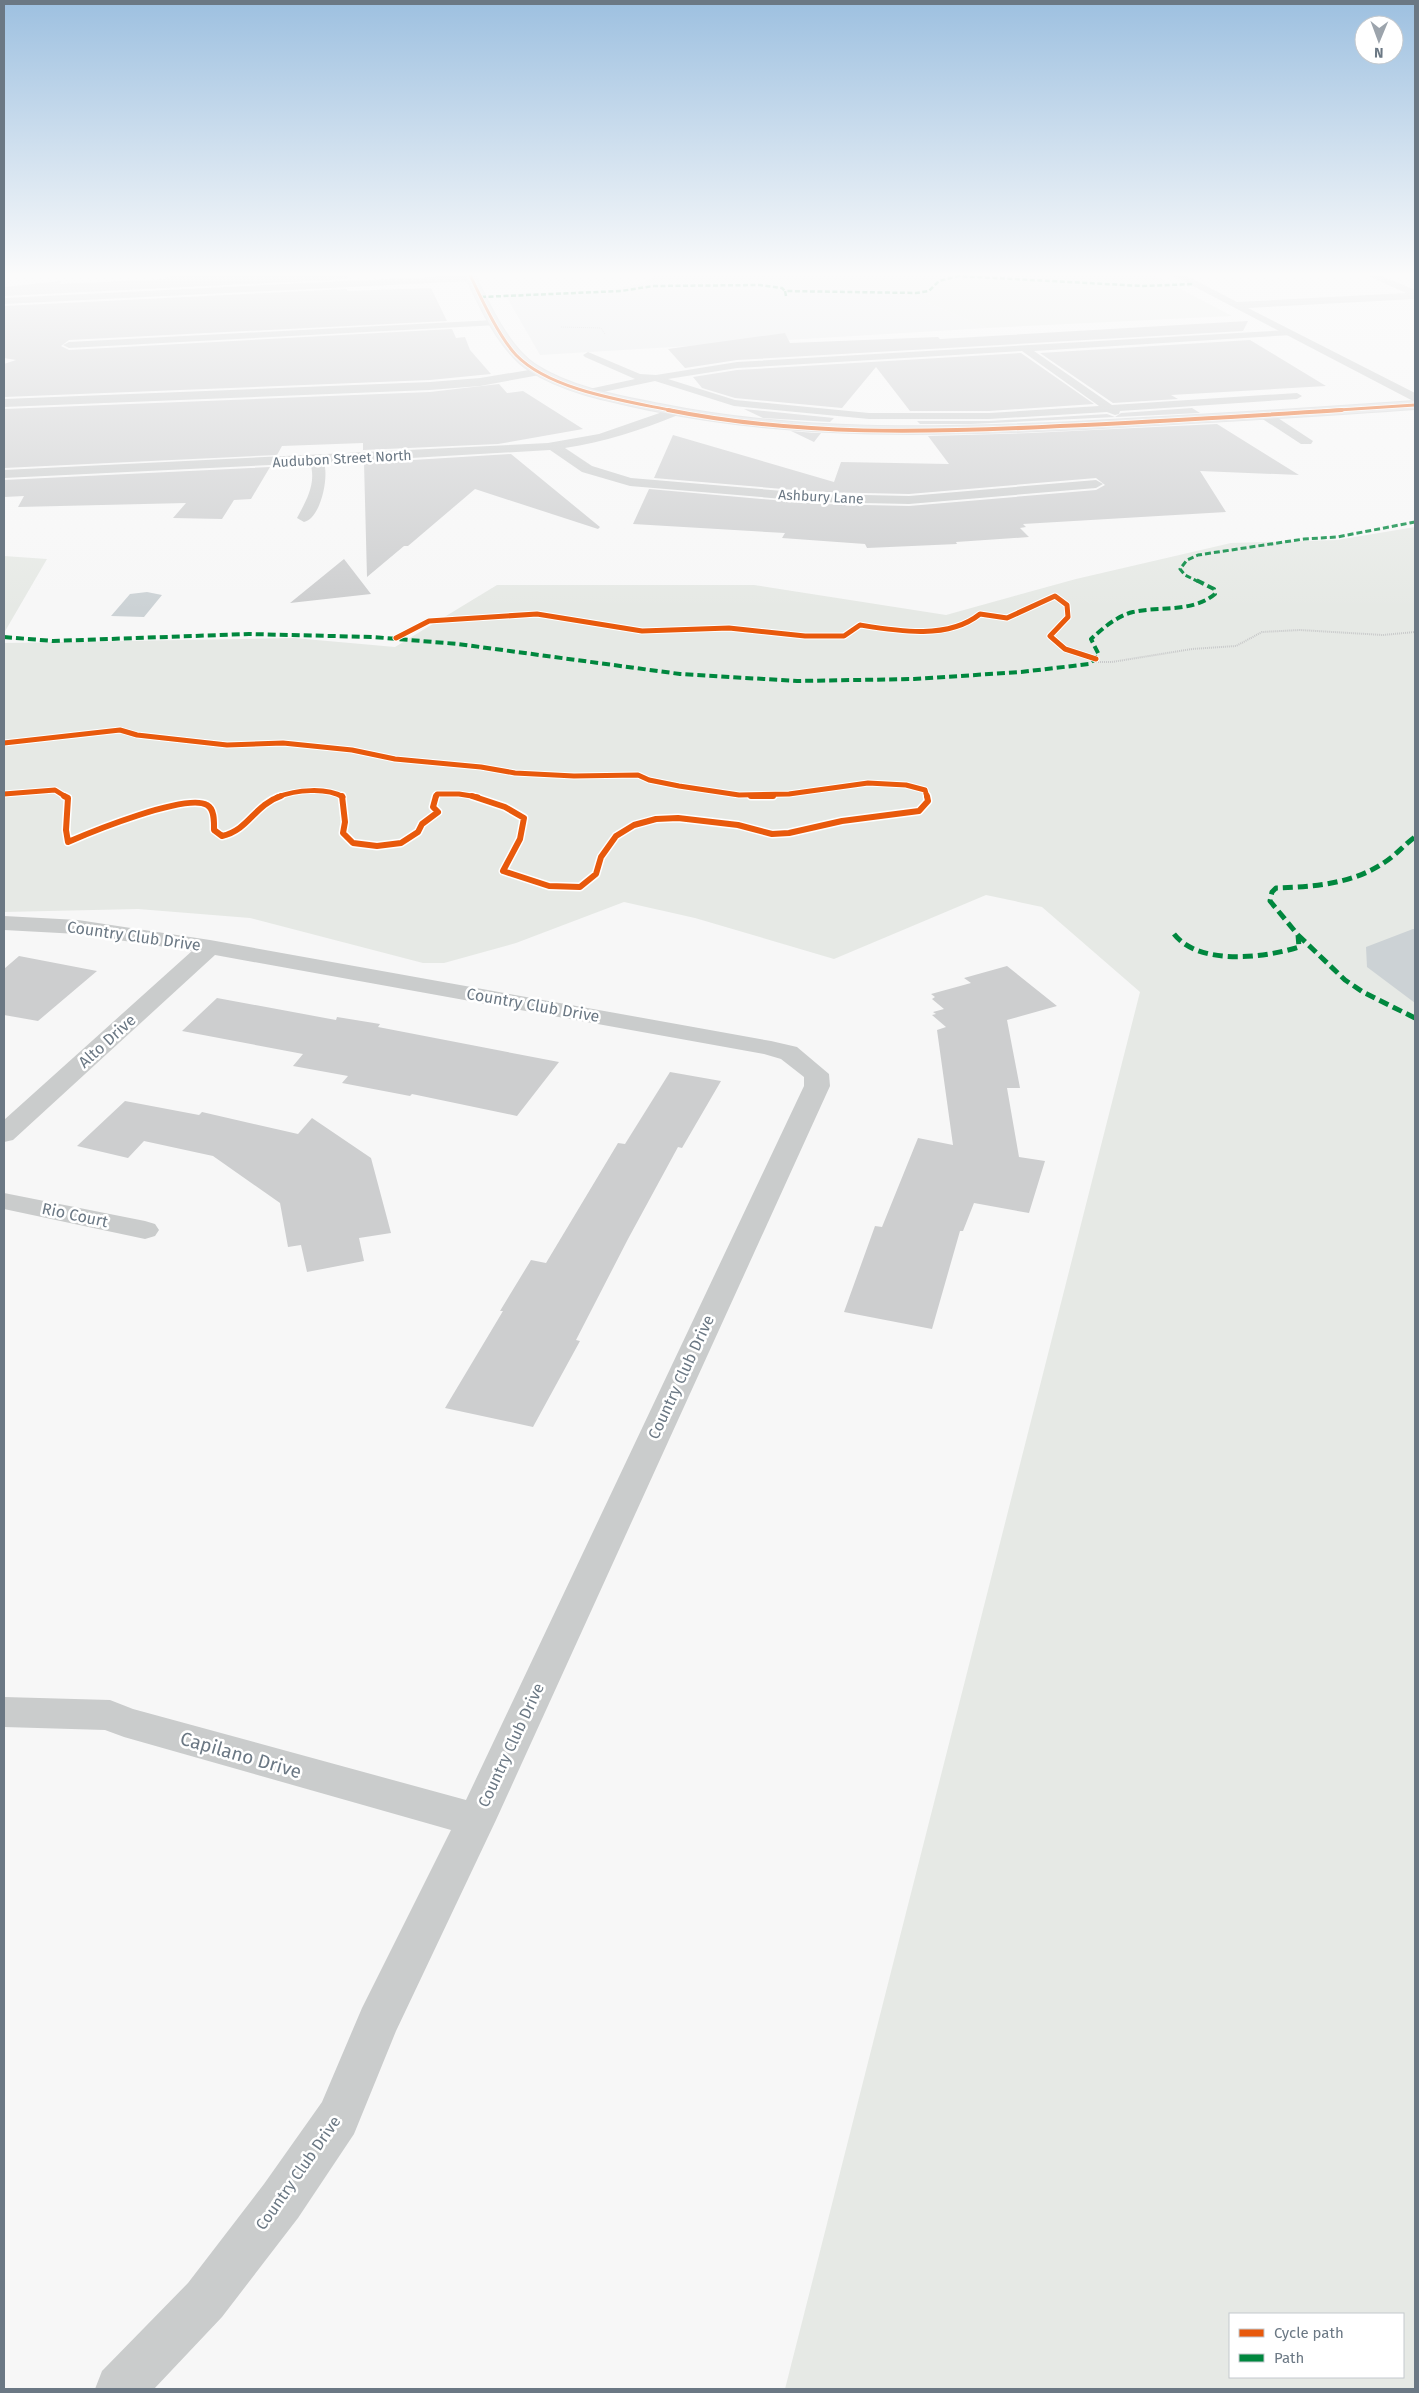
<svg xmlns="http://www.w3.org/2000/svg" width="1419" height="2393" font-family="'Fira Sans',sans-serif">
  <rect width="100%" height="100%" fill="#f7f7f7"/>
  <path fill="#e7e9ea" d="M642,283l118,1 138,6 89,38 -447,27 -35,-61 107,-4z"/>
  <path fill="#e6e9e5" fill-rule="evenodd" d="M656,275h498l78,41 -245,12 -89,-38 -138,-6 -118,-1z
    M1415,527v1862h-630l355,-1397 -98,-85 -56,-12 -152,64 -139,-41 -71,-16 -108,41 -72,20h-21l-173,-45 -112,-9 -134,3v-269l290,-5 101,9 102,-62h257l192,30 130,-36 155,-36 106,-3zM1230,2314h173v63h-173z
    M4,556l43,3 -43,74z"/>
  <path fill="#ccd2d5" d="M147,592l15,3 -18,22 -33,-1 19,-22z
    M1413,929h2v74l-48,-36 -1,-20z"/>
  <path fill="#cdcecf" d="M194,275h154v4l-344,17v-9l57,-6 -1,3 105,-5v-2z
    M431,288l16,33 -378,19 -8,6 8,4 383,-21 4,9 9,-1 5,13 21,24 -61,6 -426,17v-33l12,-4 -12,-2v-52l343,-17v2z
    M1248,321l-5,10 -506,29 -52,8 -17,-19 117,-16 5,10 148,-6 2,2z
    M1250,340l76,46 -155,9 7,4 -65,4 -73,-50z
    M1021,353l73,51 -105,7h-79l-34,-44 -34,41 -107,-10 -33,-10 -9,-11 44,-7z
    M499,384l8,9 16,-2 60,38 -85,15 -135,6v-7l-81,3 -5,9 -273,13v-59l426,-17z
    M1192,408l8,5 -229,11h-51l-3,-3h72l118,-7 8,3 6,-4z
    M744,409l90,9 -4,4 -67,-4z
    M1217,424l82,51 -99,-4 26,41 -203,12 3,3 -6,1 9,9 -73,5 1,2 -90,4 -2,-4 -83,-6 3,-5 -152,-9 16,-35 170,15 90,2 187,-16 9,-5 -9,-7 -187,16 -90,-2 -165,-14 19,-43 161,47 7,-20 108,2 -21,-28 103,-3z
    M791,431l24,2h6l-7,9z
    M511,454l89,73 -2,2 -123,-40 -67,57h-4l-37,31 -3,-114z
    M270,467l-19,32 -17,1 -12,19 -49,-1 13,-15 -168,4 6,-11 -20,1v-17z
    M344,559l27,35 -81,9z
    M19,956l78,15 -59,50 -34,-6v-46z
    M1007,966l50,40 -50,14 13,68h-13l12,69 26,4 -16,52 -55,-10 -11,28h-3l-28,98 -88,-17 31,-86 7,1 36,-89 35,7 -16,-115 9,-3 -14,-12 4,-1 -3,-2 11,-3 -12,-10 3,-2 -4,-3 40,-11 -7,-5z
    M217,998l119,22 1,-3 43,7 -2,3 181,35 -42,54 -105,-22 -2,2 -68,-13 6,-7 -55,-10 10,-12 -121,-23z
    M670,1072l51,9 -39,67 -4,-1 -50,92 -52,101 4,1 -47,86 -88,-19 58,-97h-3l31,-51 15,3 72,-120 7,1z
    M125,1101l74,14 3,-3 96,22 14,-16 59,40 20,75 -32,5 5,23 -57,11 -6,-27 -13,2 -8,-44 -67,-47 -69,-15 -16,17 -51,-12z"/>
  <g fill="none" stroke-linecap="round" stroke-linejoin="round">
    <g stroke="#d3d4d5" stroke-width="2">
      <path id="secondary" d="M465,275h10c14,29 34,73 61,90 36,23 83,31 124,39 137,28 276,24 415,18 113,-6 227,-13 340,-21v8c-110,8 -220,14 -330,20 -144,7 -288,11 -430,-18 -42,-9 -89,-17 -125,-40 -29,-18 -51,-65 -65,-96z"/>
    </g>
    <path stroke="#c8c9ca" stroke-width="1" stroke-dasharray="1 1" stroke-linecap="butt" d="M561,327l40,1 4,6"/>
    <path stroke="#c8c9ca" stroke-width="2" stroke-dasharray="1 1" stroke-linecap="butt" d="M1092,662h20l80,-13 44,-3 26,-14 38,-2 83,5 32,-3"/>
    <path fill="#cacccc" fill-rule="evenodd" d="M1289,330l5,3 -2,2 -258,16 78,54 185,-12 5,3 -5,3 -177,12 -1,3 -4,1 -8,-3 -118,7h-120l-135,-13 -79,-25 -66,14 -5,-3 5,-3 46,-10 -50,-22 -2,-2 5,-3 52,22 16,1 81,-13zM1022,351l77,55 -110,7h-120l-134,-13 -67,-21 69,-11z"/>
    <path fill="#cacccc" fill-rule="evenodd" d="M468,275l8,3 -5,3 -467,23v-6z
      M1172,275h13l52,27 169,-9 -40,-18h14l35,15v9l-167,9 167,85v9z
      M494,320l5,3 -1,2 -429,23 -6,-3 6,-3z
      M541,368l4,2 2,2 -2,2 -65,12 -50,4 -426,17v-8l426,-17 50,-4z
      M674,408l6,4 -2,3c-37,15 -74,27 -113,33l27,18 39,12 188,16 90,2 187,-16 7,4 -7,4 -187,16 -90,-2 -189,-16 -48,-14 -32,-22 -226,13c5,14 -3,55 -20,59l-7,-4c9,-17 20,-35 13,-55l-306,15v-8l544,-27 51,-9z
      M1265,411l4,1 44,29 -2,3h-10l-40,-26 -2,-3 2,-3z
      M4,916l74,4 132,20 561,101 26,6 32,27 1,12 -334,734 -100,211 -42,103 -56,84 -76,99 -68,72h-59l7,-18 86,-88 76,-99 58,-82 40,-94 89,-178 -327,-93 -19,-7 -101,-3v-30l106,3 23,9 333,91 338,-714v-9l-23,-18 -17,-5 -549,-99 -202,185 -9,2v-22l188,-169 -114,-17 -74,-4z
      M4,1193l141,28 10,3 4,6 -4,6 -10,3 -141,-30z"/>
    <use href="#secondary" fill="#dedfe0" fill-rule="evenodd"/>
    <path stroke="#00873e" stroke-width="2.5" stroke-dasharray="5 2.5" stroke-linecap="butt" d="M786,296l-1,-5 131,2 13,-2 10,-10 19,-5 185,10 51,-2
      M481,297l140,-6 32,-5 107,-1 22,3 3,3"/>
    <path stroke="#00873e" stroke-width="3" stroke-dasharray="6 3" stroke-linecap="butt" d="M1199,582l-14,-7 -5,-6 7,-9 11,-5 106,-16 33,-2 78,-15"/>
    <path stroke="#00873e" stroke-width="4" stroke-dasharray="8 4" stroke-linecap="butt" d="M4,637l49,4 196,-7 124,3 85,7 222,30 117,7 117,-2 107,-7 68,-8 10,-9 -8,-16c12,-11 26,-23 42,-27 27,-6 59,1 82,-18l-1,-5 -18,-9"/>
    <path stroke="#00873e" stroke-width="5" stroke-dasharray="10 5" stroke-linecap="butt" d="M1174,934c25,32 90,24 125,13l-1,-12 -28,-34 2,-9 4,-4c37,-1 77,-4 109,-26 11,-7 19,-17 30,-25
      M1298,935l47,45 18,12 52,26"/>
    <g stroke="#fff" stroke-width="4.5">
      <path id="cycleway-far3" d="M470,275c11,23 29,62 46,80 35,36 111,46 158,56
        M1323,411l92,-6"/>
    </g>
    <g stroke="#fff" stroke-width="5.5">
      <path id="cycleway-far2" d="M668,410c129,26 261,23 392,16 94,-4 188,-10 282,-16"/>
    </g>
    <g stroke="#fff" stroke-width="7">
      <path id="cycleway-far1" d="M396,638l33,-17 108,-7 105,17 87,-3 76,8h39l16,-11c37,6 88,15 120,-11l27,4 48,-22 12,9 1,12 -18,19 15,13 31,10
        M4,743l116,-13 17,5 90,10 56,-2 69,7 43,9 86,8 34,6 59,3 64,-1 11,5 30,6 60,9 50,-1 79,-11 38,2 19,5 2,7
        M4,794l51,-4 11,7
        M277,797c19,-7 49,-10 66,0
        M436,797l1,-3h22l19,3"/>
    </g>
    <g stroke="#fff" stroke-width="9">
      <path id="cycleway" d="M64,796l4,2 -2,32 2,12c23,-10 118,-49 139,-37 8,4 7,18 7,25l8,6c27,-6 32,-31 59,-40
        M342,796l3,26 -2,11 10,10 24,3 24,-3 17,-11 4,-8 16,-12 -5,-5 3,-11
        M472,796l33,11 19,11 -4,21 -17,32 46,15 31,1 16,-13 5,-17 15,-21 18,-11 22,-6 22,-1 60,7 34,9 17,-1 53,-12 77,-10 9,-10 -1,-5
        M751,796h22"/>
    </g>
    <use href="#cycleway-far3" stroke="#e8590c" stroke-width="3"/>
    <use href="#cycleway-far2" stroke="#e8590c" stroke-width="4"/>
    <use href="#cycleway-far1" stroke="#e8590c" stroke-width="5"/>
    <use href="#cycleway" stroke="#e8590c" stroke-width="6"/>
  </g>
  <linearGradient id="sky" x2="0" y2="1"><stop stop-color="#9dc0e0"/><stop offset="0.45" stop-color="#fbfbfb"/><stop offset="1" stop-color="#fbfbfb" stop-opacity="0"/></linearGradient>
  <rect width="1419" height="610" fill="url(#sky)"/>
  <g text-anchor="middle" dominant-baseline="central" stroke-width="5" stroke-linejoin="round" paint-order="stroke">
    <g font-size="14" fill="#6b7884" stroke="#fff">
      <text transform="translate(342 459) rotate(-3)">Audubon Street North</text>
      <text transform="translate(821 497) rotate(3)">Ashbury Lane</text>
    </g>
    <g font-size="16" fill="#6b7884" stroke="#fff">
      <text transform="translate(134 936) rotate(8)">Country Club Drive</text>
      <text transform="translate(533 1005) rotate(10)">Country Club Drive</text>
      <text transform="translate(107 1041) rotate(-42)">Alto Drive</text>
      <text transform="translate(75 1215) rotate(12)">Rio Court</text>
      <text transform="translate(681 1377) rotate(-65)">Country Club Drive</text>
      <text transform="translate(511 1745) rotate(-65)">Country Club Drive</text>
      <text transform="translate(298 2173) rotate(-55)">Country Club Drive</text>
    </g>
    <g font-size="19" fill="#6b7884" stroke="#fff">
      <text transform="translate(241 1755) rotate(16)">Capilano Drive</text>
    </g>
  </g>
  <rect width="1419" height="2393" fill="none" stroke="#6b7884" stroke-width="10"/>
  <rect x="1229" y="2313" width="175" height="65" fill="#ffffff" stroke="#c4c9ce"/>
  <rect x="1239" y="2329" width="25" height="8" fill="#e8590c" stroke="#c4c9ce"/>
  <text x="1274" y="2338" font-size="15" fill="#6b7884">Cycle path</text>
  <rect x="1239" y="2354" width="25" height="8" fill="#00873e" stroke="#c4c9ce"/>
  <text x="1274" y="2363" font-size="15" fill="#6b7884">Path</text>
  <g transform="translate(1379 40) rotate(181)"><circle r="24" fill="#ffffff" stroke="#c4c9ce"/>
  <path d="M0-4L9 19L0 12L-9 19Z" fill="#9ca4ac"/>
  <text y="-8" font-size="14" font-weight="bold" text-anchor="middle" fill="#6b7884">N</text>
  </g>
</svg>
